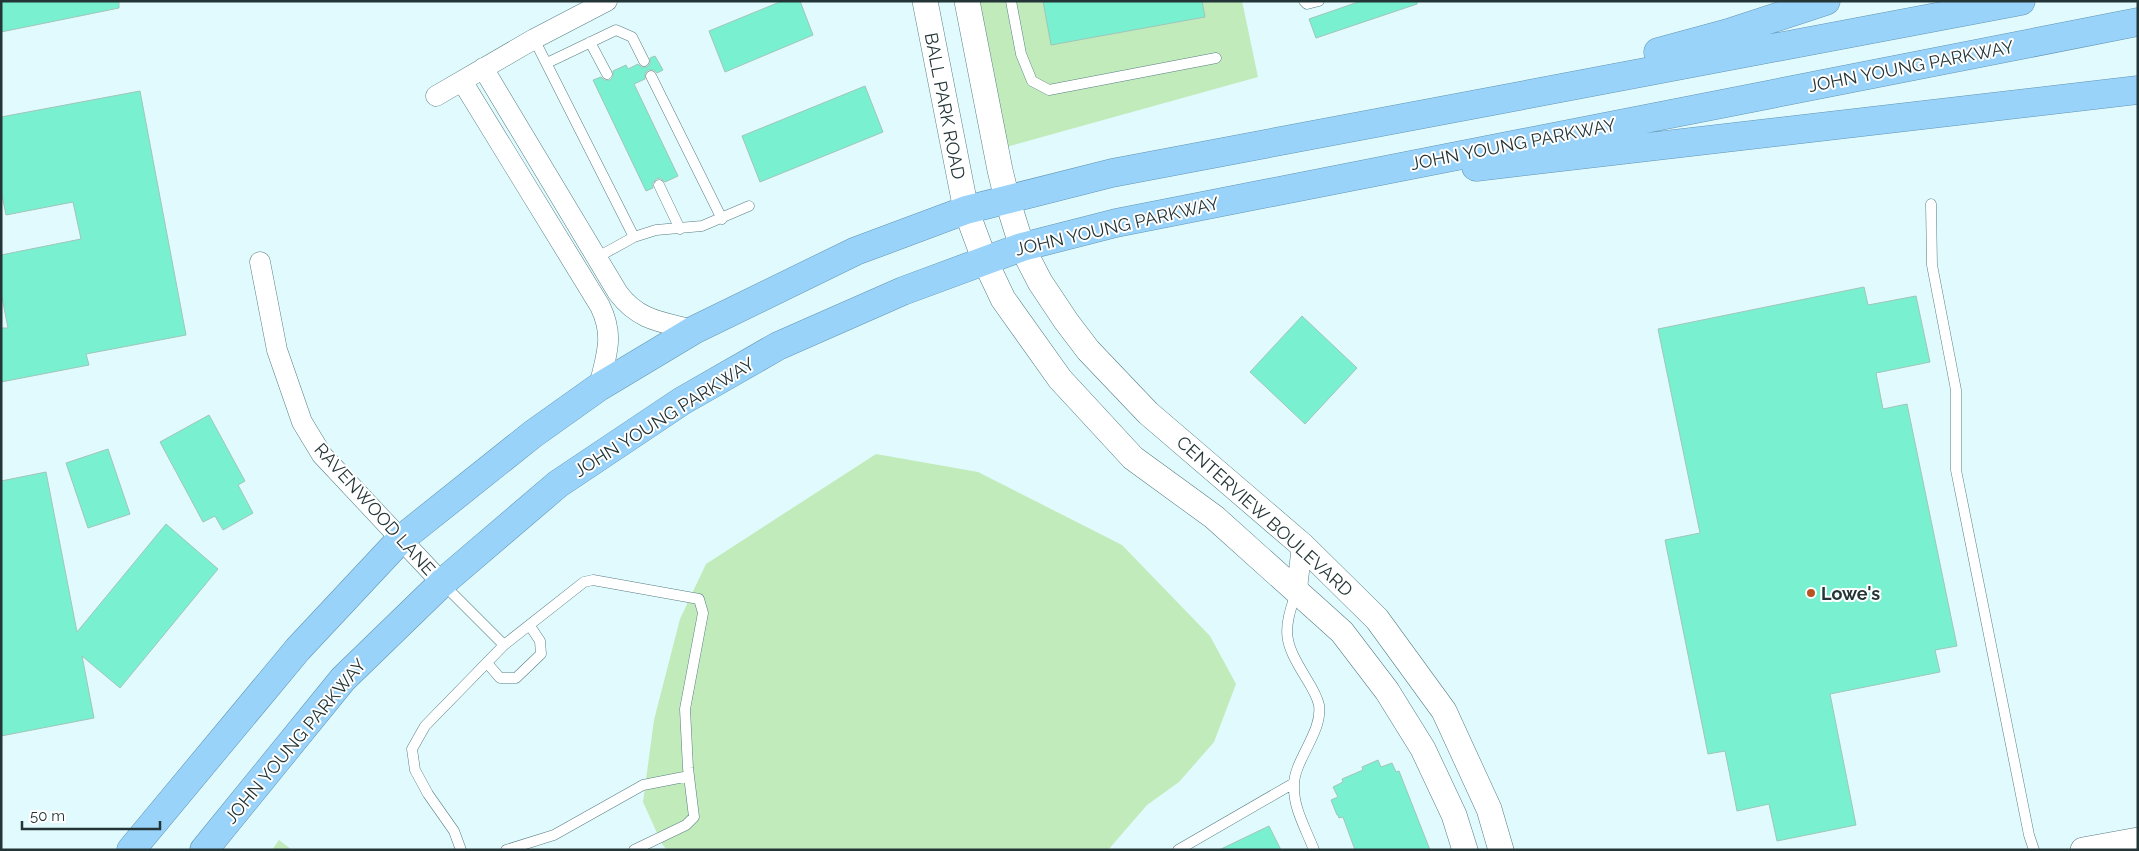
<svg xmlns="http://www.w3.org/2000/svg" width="2139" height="851" font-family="Raleway,sans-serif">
  <rect width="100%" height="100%" fill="#e1fafd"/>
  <path fill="#c1ebba" d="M978,1h264l16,76 -252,70z
    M876,454l102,18 144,73 88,91 26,48 -22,58 -35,40 -32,23 -39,45h-441l-5,-6 -19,-42 11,-82 26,-101 26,-55z
    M279,840l13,10h-20z"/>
  <path fill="#79f0d0" stroke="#a0c6ba" d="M1,1h118v7l-118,24z
    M782,1h18l13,34 -88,37 -16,-41z
    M1043,1h159l3,16 -154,28z
    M1361,1h56v3l-101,34 -7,-19z
    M655,56l8,14 -6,3 -3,-3h-6l-3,3v6l-11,5 44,92 -13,6 -5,-4 -4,1 -4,5 1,4 -7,3 -53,-111 8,-3 3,3h6l3,-3v-6l13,-6 2,4 10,-5 3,3h6l3,-3v-6z
    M865,86l18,46 -123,50 -18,-46z
    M140,91l46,244 -100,19 3,11 -88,17v-54h7l-7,-36v-37l80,-16 -8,-37 -67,13 -5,-25v-73z
    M1864,287l4,18 48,-9 14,66 -54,11 7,36 24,-5 50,242 -22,4 5,22 -110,22 26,131 -79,16 -8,-37 -32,7 -12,-60 -17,3 -43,-214 35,-7 -42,-204z
    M1302,316l55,52 -52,56 -55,-52z
    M209,415l36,66 -7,4 15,28 -30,17 -8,-14 -12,6 -43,-80z
    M108,449l22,65 -42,14 -22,-65z
    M46,472l31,160 89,-108 52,45 -98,119 -38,-32 12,62 -93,18v-255z
    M1378,760l3,7 11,-4 4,9 3,-1 31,79h-75l-12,-33 -4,1 -1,-3h-1l-6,-15 7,-3 -5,-10 10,-5 -1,-3 21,-9 -1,-3z
    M1269,826l12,24h-62z"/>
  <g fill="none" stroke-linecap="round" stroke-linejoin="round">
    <g stroke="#577e83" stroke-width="11">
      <path id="service" d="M1011,1l10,53 11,27 17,9 167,-32
        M1304,1l3,3 12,-3
        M534,39l100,198
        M590,42l17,32
        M547,63l69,-33 16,7 12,24
        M651,76l71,143
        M659,185l21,44
        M1931,204l1,61 24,125v80l73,365 5,15
        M596,258l38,-21 22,-7 46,-4 47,-20
        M442,583l62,62
        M1296,593c-14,40 -12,49 10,85 5,8 11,18 13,27 4,27 -25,55 -25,80 -1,23 12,44 20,65
        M487,663l13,15h16l25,-24 -1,-13 -10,-15
        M461,850l-7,-19 -26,-37 -13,-24 -3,-21 13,-23 79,-81 80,-63 9,-2 106,19 4,14 -18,96 3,59 6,49 -8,8 -52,25
        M506,850l48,-15 89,-50 46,-9
        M1178,850l116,-67"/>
    </g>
    <g stroke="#577e83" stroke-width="21">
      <path id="minor" d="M483,68l135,225c21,28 44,29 76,37
        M462,81l138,225c15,31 6,49 -1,81
        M436,96l98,-57 73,-38
        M260,262l17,88 25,72 20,33 120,128
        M1297,589l5,-44"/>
    </g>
    <g stroke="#577e83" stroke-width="26">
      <path id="tertiary" d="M925,1l41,209 19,51 18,38 57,80 73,79 81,59 128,115 45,59 36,58 31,66 11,35
        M967,1l33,169 7,29 15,48 18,35 26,39 22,29 60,63 154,132 75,74 67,92 45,98 12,41
        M2083,850l55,-10"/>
    </g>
    <g stroke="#6095b4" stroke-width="29">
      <path id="trunk" d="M1658,52l70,-19 98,-32
        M1476,167l662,-77
        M131,850l167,-201 102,-109 133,-106 66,-47 95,-57 162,-79 110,-41 146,-37 909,-172
        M204,850l139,-171 99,-96 116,-99 124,-83 96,-55 125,-55 119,-44 94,-24 1022,-201"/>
    </g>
    <use href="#service" stroke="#fff" stroke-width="10"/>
    <use href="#minor" stroke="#fff" stroke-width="20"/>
    <use href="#tertiary" stroke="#fff" stroke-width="25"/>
    <use href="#trunk" stroke="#9ad3fa" stroke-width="28"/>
  </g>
  <circle fill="#b85322" stroke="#fff" stroke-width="2" cx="1811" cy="593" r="5"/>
  <g text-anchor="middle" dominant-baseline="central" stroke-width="4" stroke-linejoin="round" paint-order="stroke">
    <g font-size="18" fill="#243537" stroke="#fff">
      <text transform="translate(1911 66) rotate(-11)">JOHN YOUNG PARKWAY</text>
      <text transform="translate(945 106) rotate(79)">BALL PARK ROAD</text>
      <text transform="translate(1513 144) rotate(-11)">JOHN YOUNG PARKWAY</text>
      <text transform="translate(1117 226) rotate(-13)">JOHN YOUNG PARKWAY</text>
      <text transform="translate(664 417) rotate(-32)">JOHN YOUNG PARKWAY</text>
      <text transform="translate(375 509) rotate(48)">RAVENWOOD LANE</text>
      <text transform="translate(1265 516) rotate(42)">CENTERVIEW BOULEVARD</text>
      <text transform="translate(295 741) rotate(-50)">JOHN YOUNG PARKWAY</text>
    </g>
    <g font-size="18" font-weight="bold" fill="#243537" stroke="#fff" text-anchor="start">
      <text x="1821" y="593">Lowe's</text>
    </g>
  </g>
  <rect width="2139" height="851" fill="none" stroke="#243537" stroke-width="5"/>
  <path d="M22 821v8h138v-8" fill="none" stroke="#243537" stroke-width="2.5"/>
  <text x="30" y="821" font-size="15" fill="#243537" stroke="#ffffff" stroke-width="4" paint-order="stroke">50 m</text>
</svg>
